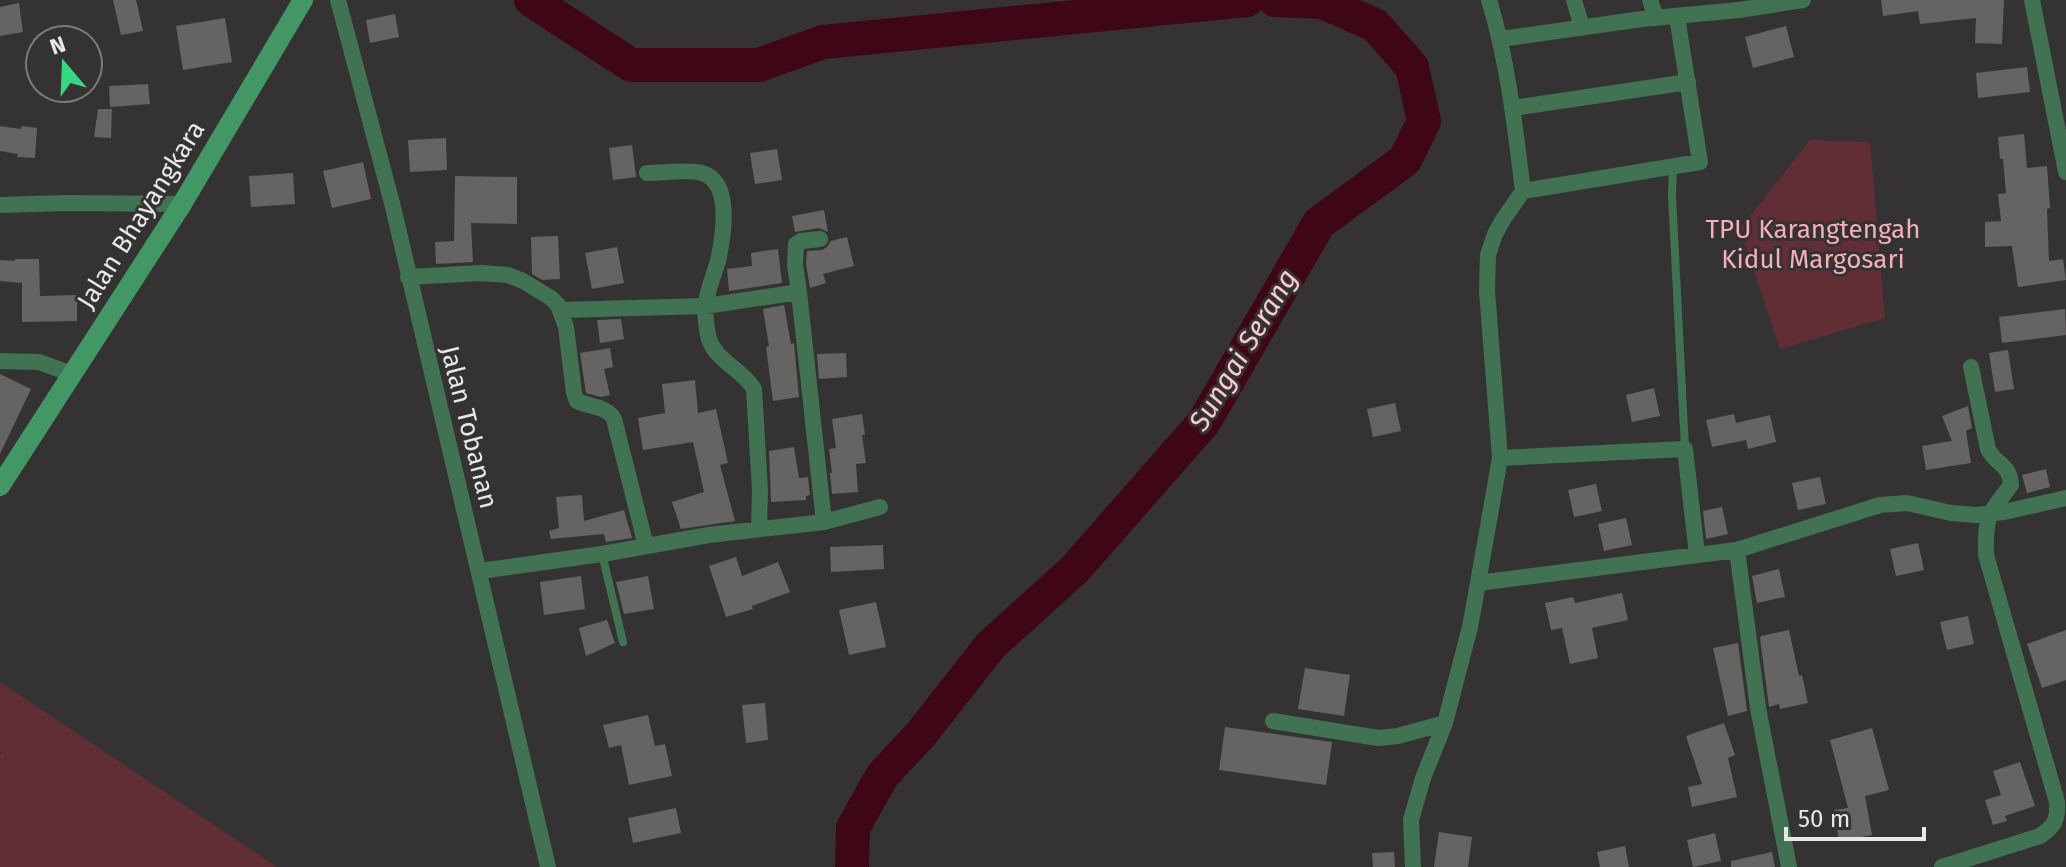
<svg xmlns="http://www.w3.org/2000/svg" width="2066" height="867" font-family="'Fira Sans',sans-serif">
  <rect width="100%" height="100%" fill="#353233"/>
  <path fill="#612e36" d="M1810,140l60,2 15,176 -105,31 -40,-120z
    M0,682l277,185h-277v-112l2,-3 -2,-2z"/>
  <g fill="none" stroke-linecap="round" stroke-linejoin="round">
    <path stroke="#3f0715" stroke-width="34" d="M531,0l100,65h128l64,-23 424,-42
      M852,867l1,-39 29,-52 39,-42 70,-89 84,-76 129,-147 115,-199 86,-63 19,-39 -12,-54 -37,-42 -53,-23 -47,-2"/>
  </g>
  <path fill="#666363" d="M113,0h23l7,31 -22,4z
    M1881,0h123l-2,44 -27,-1 1,-25 -56,6 -2,-13 -35,5z
    M19,3l4,29 -23,4v-29z
    M395,14l4,23 -29,6 -4,-23z
    M225,18l7,44 -49,8 -7,-44z
    M1786,26l8,31 -41,11 -8,-31z
    M2027,67l3,25 -52,6 -2,-25z
    M148,84l2,20 -40,3 -1,-21z
    M98,109h14l-1,29 -17,-1z
    M0,126l21,3 1,-3 15,2 -2,30 -18,-1 1,-3 -18,-3z
    M2024,134l3,34 20,-2 3,42 -3,1 2,52 14,-2 3,21 -48,7 -6,-41 -27,1v-25l16,-1 -3,-27 8,-1 -3,-34h-3l-2,-22z
    M446,138l1,32 -37,2 -2,-32z
    M632,145l4,32 -23,3 -4,-32z
    M777,149l5,31 -27,4 -5,-31z
    M363,162l8,37 -39,9 -9,-37z
    M293,173l2,31 -44,3 -2,-31z
    M455,176l62,1v47l-46,-1 2,39 -37,2 -1,-22 19,-1z
    M824,210l4,22 -9,-4 -24,4 -3,-16z
    M558,236l2,43 -18,1 -10,-6 -1,-37z
    M847,237l7,29 -31,8 3,9 -16,5 -4,-24 1,-13 15,-1 5,-3 4,-6z
    M617,247l7,36 -32,6 -7,-36z
    M778,249l4,34 -53,8 -2,-22 25,-3 -1,-13z
    M15,259h24l1,37 37,-1v26l-55,1v-39l-22,-2v-21l15,1z
    M784,305l7,39 3,-1 5,54 -26,4 -7,-54 3,-1 -6,-37z
    M2065,309l1,26 -64,8 -3,-26z
    M621,319l3,20 -24,4 -3,-23z
    M610,348l3,19 -9,2 6,26 -9,2 -15,-4 -6,-40z
    M2008,350l6,39 -19,3 -6,-39z
    M846,353l1,24 -28,2 -2,-25z
    M0,374l31,15 -31,65z
    M695,380l3,33 18,-4 12,54 -8,2 15,56 -54,8 -9,-27 32,-10 -11,-50 -50,8 -5,-32 27,-5 -3,-29z
    M1654,388l6,28 -28,6 -6,-27z
    M1395,403l6,28 -28,6 -6,-28z
    M1968,406l4,22 -6,3 5,32 -45,7 -4,-24 30,-5 -10,-25z
    M862,414l3,21h-3l4,28 -10,1 2,28 -26,2 -2,-21h2l-3,-24 7,-1 -4,-29z
    M1734,414l2,9 34,-8 6,27 -28,7 -2,-9 -34,7 -6,-27z
    M794,447l5,31 9,-1 2,18 -4,1v4l-35,2 -2,-51z
    M2046,469l4,18 -23,6 -5,-18z
    M1820,477l6,27 -28,6 -6,-27z
    M1596,484l6,27 -28,6 -6,-27z
    M582,495l2,26 40,-11 8,28 -26,4 -2,-8 -53,5 -2,-8 10,-3 -3,-31z
    M1722,507l6,27 -22,5 -3,-28z
    M1626,518l6,27 -28,6 -6,-27z
    M1918,543l6,27 -28,6 -6,-27z
    M883,545l1,24 -53,3 -1,-25z
    M736,557l6,19 36,-14 12,30 -38,14 1,3 -27,8 -17,-51z
    M1779,569l6,28 -28,6 -5,-27z
    M581,576l4,33 -41,6 -4,-33z
    M648,576l6,33 -30,5 -8,-32z
    M1622,593l6,27 -36,8 6,30 -28,6 -8,-36 -11,2 -6,-27 28,-6 2,6z
    M876,602l10,45 -37,8 -10,-45z
    M1968,616l6,28 -27,6 -7,-28z
    M607,620l8,23 -29,13 -7,-28z
    M1789,630l10,46 3,-1 6,28 -28,6 -1,-5 -10,3 -9,-69 1,-2z
    M2066,630v50l-24,8 -15,-44z
    M1738,643l9,68 -19,5 -15,-68z
    M1305,668l45,7 -6,41 -46,-7z
    M765,703l3,37 -22,3 -4,-38z
    M648,715l7,31 10,-2 7,32 -43,9 -8,-40 -12,3 -6,-23z
    M1724,723l11,32 -7,3 9,39 -45,10 -4,-20 14,-3 -16,-48z
    M1225,727l107,15 -6,43 -107,-15z
    M1872,728l17,62 -24,6 7,39 -33,6 -5,-31 14,-2 -18,-68z
    M2020,762l15,44 -30,10 2,5 -14,4 -8,-25 16,-5 -8,-24z
    M676,808l5,25 -48,10 -5,-25z
    M1439,832l33,5 -4,30h-34z
    M1715,833l6,28 -28,6 -6,-27z
    M1625,846l4,21h-29l-3,-15z
    M1394,852l1,15h-22l-1,-14z
    M1772,852l3,15h-44v-6z"/>
  <g fill="none" stroke-linecap="round" stroke-linejoin="round">
    <path stroke="#417353" stroke-width="8" d="M1673,167l-1,29 13,253
      M602,554l21,88"/>
    <path stroke="#417353" stroke-width="16" d="M338,0l55,207 155,660
      M1489,0c19,62 26,127 34,191l177,-29 -23,-145
      M1574,0l8,27
      M1650,0l6,18
      M2032,0l34,172
      M1501,39l141,-20 97,-9 64,-10
      M1513,108l175,-26
      M647,173c15,0 41,-4 55,0 31,9 21,65 16,88 -4,14 -10,27 -12,42 -1,11 0,25 3,36 8,23 33,30 45,50l6,101 -1,39
      M0,205l65,-2 117,1
      M408,277l73,-4 27,2 15,6 28,17 7,7 8,22 8,66 3,8c12,6 30,5 37,18l32,127
      M799,292l25,230
      M561,310l145,-4 93,-14 -4,-27 1,-21 5,-3 19,-2
      M0,361l39,1 33,12
      M1500,458l185,-9 12,106
      M1737,550l21,158 31,159
      M480,571l122,-17 107,-19 115,-13 56,-15
      M1478,583l22,-125 -13,-167 1,-36 7,-21 9,-16 19,-27
      M1273,721l105,17 20,-2 47,-13
      M1413,867l-2,-47 12,-42 22,-55 25,-96 8,-44 259,-33 143,-45 27,-2 44,10 25,2 28,-3 62,-14
      M1942,867l98,-31c15,-10 18,-17 17,-34l-71,-247c-1,-39 2,-40 25,-70 -1,-21 -15,-20 -23,-36l-17,-82"/>
    <path stroke="#429764" stroke-width="20" d="M0,486l182,-282 121,-204"/>
  </g>
  <g text-anchor="middle" dominant-baseline="central" stroke-width="6" stroke-linejoin="round" paint-order="stroke">
    <g font-size="26" fill="#e9e7e7" stroke="#353233">
      <text transform="translate(141 215) rotate(-58)">Jalan Bhayangkara</text>
      <text transform="translate(469 427) rotate(76)">Jalan Tobanan</text>
    </g>
    <g font-size="26" fill="#f5afb7" stroke="#353233">
      <text x="1813" y="229">TPU Karangtengah<tspan x="1813" dy="30">Kidul Margosari</tspan></text>
    </g>
    <g font-size="28" font-style="italic" fill="#facacf" stroke="#353233">
      <text transform="translate(1243 350) rotate(-59)">Sungai Serang</text>
    </g>
  </g>
  <g transform="translate(64 64) rotate(341)"><circle r="38" fill="#353233" stroke="#7d7a7b" stroke-width="2"/>
  <path d="M0-6L14 30L0 20L-14 30Z" fill="#33d881"/>
  <text y="-12" font-size="22" font-weight="bold" text-anchor="middle" fill="#e9e7e7">N</text>
  </g>
  <path d="M1786 827v12h138v-12" fill="none" stroke="#e9e7e7" stroke-width="4"/>
  <text x="1798" y="827" font-size="24" fill="#e9e7e7" stroke="#353233" stroke-width="6" paint-order="stroke">50 m</text>
</svg>
